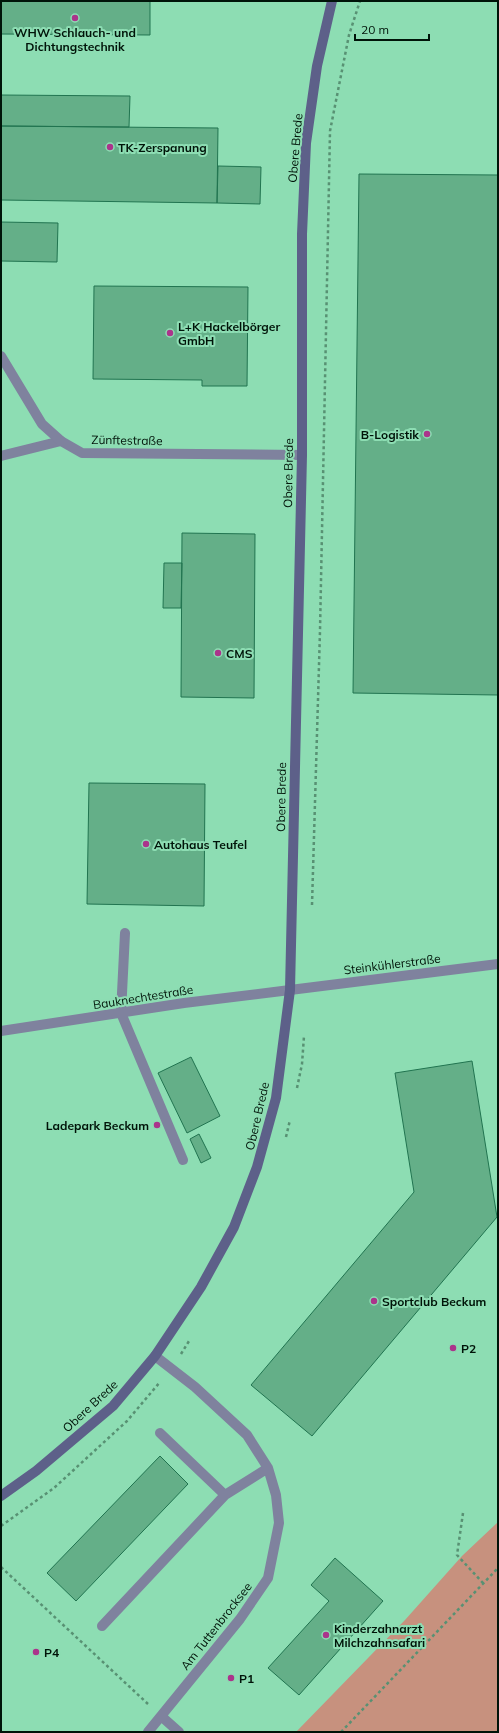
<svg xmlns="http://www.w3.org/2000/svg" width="499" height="1733" font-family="Mulish,sans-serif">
  <rect width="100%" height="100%" fill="#8dddb3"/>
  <path fill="#c7917e" d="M498,1522v210h-202l109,-112 57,-64z"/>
  <path fill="#64af88" stroke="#217450" d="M1,1h149v34l-149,-1z
    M1,95l129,1 -1,31 -128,-1z
    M1,126l217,2 -1,75 -216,-3z
    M218,166l43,1 -1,37 -43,-1z
    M359,174l139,1v520l-145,-2z
    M1,222l57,1 -1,39 -56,-1z
    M94,286l154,1 -1,99h-45v-6l-109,-1z
    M182,533l73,1 -1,164 -73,-1z
    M164,563h18l-1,45h-18z
    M89,783l116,1 -1,122 -117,-2z
    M191,1057l29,59 -33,17 -29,-60z
    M472,1061l25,156 -185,219 -61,-51 163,-193 -19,-119z
    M199,1134l12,24 -10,5 -11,-24z
    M160,1456l28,28 -112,117 -29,-28z
    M335,1558l48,43 -84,94 -31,-27 61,-67 -18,-16z"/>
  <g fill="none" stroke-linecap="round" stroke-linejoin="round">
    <path stroke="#589173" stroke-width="2.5" stroke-dasharray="3 3" stroke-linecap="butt" d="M312,905l8,-274 10,-500 19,-96 11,-34
      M297,1088l5,-24 2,-28
      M286,1137l4,-17
      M181,1354l8,-13
      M463,1513l-6,42 26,28
      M1,1526l53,-38 73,-67 33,-39
      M1,1567l147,137
      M341,1732l157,-164
      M497,1732h1"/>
    <path stroke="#7f829e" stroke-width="10" d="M1,456l60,-15
      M125,933l-4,80 62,147
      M1,1031l183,-28 106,-13
      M160,1433l65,62
      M102,1626l123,-131 43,-27
      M161,1716l18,16
      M148,1732l92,-113 28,-41 11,-55 -3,-28 -8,-27 -21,-33 -52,-48 -40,-31"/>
    <path stroke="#7f829e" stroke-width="10" d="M1,356l41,68 19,17 21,12 220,2
      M290,990l208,-26"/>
    <path stroke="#5d6089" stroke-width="10" d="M1,1496l35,-25 77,-65 42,-50 46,-69 33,-60 23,-60 19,-69 14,-108 12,-535v-221l4,-91 11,-77 15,-65"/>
  </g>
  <g fill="#ab348b" stroke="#8dddb3" stroke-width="1.5">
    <circle cx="75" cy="18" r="4"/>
    <circle cx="110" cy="147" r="4"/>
    <circle cx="170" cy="333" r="4"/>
    <circle cx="427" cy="434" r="4"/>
    <circle cx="218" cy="653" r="4"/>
    <circle cx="146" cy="844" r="4"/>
    <circle cx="157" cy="1125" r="4"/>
    <circle cx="374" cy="1301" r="4"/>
    <circle cx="453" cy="1348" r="4"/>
    <circle cx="326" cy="1635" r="4"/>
    <circle cx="36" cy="1652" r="4"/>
    <circle cx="231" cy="1678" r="4"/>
  </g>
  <g text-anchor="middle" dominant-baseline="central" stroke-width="4" stroke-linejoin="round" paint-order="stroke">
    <g font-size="12" font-weight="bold" fill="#001409" stroke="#8dddb3" text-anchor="start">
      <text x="75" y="32" text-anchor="middle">WHW Schlauch- und<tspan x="75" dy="14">Dichtungstechnik</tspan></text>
      <text x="118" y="147">TK-Zerspanung</text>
      <text x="178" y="326">L+K Hackelbörger<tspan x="178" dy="14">GmbH</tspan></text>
      <text x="419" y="434" text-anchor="end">B-Logistik</text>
      <text x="226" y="653">CMS</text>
      <text x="154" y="844">Autohaus Teufel</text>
      <text x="149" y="1125" text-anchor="end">Ladepark Beckum</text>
      <text x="382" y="1301">Sportclub Beckum</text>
      <text x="461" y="1348">P2</text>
      <text x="334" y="1628">Kinderzahnarzt<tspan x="334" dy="14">Milchzahnsafari</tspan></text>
      <text x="44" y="1652">P4</text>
      <text x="239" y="1678">P1</text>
    </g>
    <g font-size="12" fill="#001409" stroke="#8dddb3">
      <text transform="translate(295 148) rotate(-85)">Obere Brede</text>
      <text transform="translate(127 440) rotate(1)">Zünftestraße</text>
      <text transform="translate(288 473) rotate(-89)">Obere Brede</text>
      <text transform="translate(281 797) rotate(-89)">Obere Brede</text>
      <text transform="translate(392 964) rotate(-7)">Steinkühlerstraße</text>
      <text transform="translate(143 997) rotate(-9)">Bauknechtestraße</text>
      <text transform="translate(257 1116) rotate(-77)">Obere Brede</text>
      <text transform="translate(90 1406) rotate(-43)">Obere Brede</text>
      <text transform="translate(216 1626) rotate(-52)">Am Tuttenbrocksee</text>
    </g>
  </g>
  <rect width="499" height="1733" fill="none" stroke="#001409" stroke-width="4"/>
  <path d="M355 34v6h74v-6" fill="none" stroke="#001409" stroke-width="2"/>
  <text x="361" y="34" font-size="12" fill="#001409" stroke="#8dddb3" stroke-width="3" paint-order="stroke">20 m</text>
</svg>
